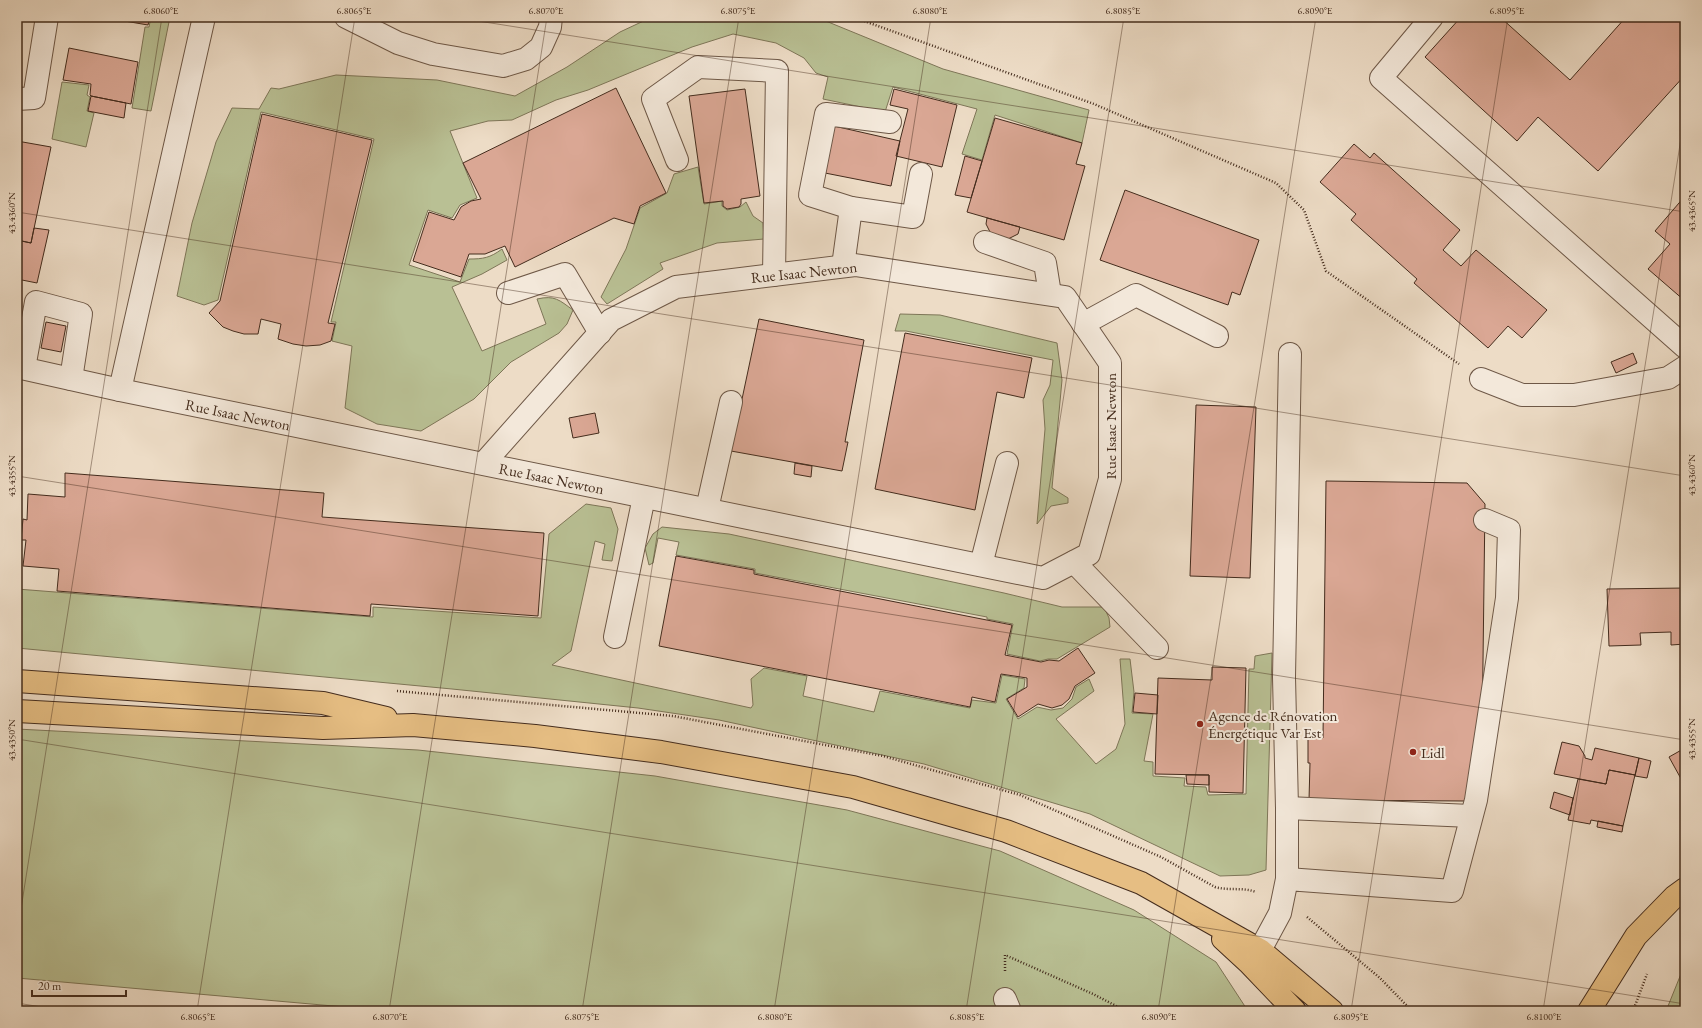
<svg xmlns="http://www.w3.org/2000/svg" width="1702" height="1028" font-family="'EB Garamond',serif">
  <rect width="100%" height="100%" fill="#eddcc6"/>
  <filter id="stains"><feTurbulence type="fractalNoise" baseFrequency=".005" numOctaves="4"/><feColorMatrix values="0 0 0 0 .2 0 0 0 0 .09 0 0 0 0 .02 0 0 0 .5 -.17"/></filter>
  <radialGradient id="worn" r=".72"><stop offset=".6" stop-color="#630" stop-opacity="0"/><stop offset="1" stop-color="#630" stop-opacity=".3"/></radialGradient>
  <path fill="#b9c094" stroke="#7e7658" d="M151,17h19l-19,94 -19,-3 13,-81h4z
    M652,17h164l127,52 146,41 -7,33 -87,-28 -13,45 -20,-6 15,-45 -84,-22 -8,25 -62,-13 5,-22 -12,-4 -12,-15 -28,-15 -43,-9 -41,13 -104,43 -32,10 -44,20 -24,1 -38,10 27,67 -17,7 -8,13 -24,-8 -19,55 51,17 9,-23c14,0 21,-1 33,-10l5,11 -25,14 -30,13 30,64 64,-27 -9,-25c18,-4 22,1 36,11l-6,14 -8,9 -48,29 -37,37 -53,32 -44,-7 -32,-16 7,-62 -20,-5 4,-19h-5l43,-183 -113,-27 -43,188 -14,5 -27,-9 15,-73 24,-81 16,-34 27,1 12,-21 8,1 57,-14 101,5 78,16 52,-29 53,-35z
    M62,82l27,3 -2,10 3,2 -3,14 7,2 -8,34 -34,-8z
    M698,167l6,37 18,-3v5l5,4 13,-3 6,-5 7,14 10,7 1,16 -47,4 -57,20 3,6 -56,35 -6,-7 25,-48 14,-41 27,-15 7,-19z
    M900,314l40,1 117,28 5,37 -10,108 16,10v5l-17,3 -14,18 8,-95 -2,-29 7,-15 3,-25 -147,-29h-11z
    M586,504l25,4 7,21 -6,32 -10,-1 3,-16 -10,-3 -24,110 -19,14 199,43 2,-3 -2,-26 13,-11 43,8 -4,20 71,16 6,-21 90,17 2,-8 24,3 6,-28 23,4 -1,9 -18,11 12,20 19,-12 14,3 12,-2 9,-9 4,-12 13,-8 5,12 -38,28 40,45 20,-15 9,-25 -5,-65h10l4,33 -2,21 21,1 -9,47 9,1v14l32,2 -1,8 22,1 2,8 38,-1 3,-125h5l1,-13 17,-3 -6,217 -17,5 -29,1 -130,-62 -166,-50 -205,-44 -81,-12 -186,-19 -435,-41v-59l356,28v-10l168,11 8,-84z
    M662,527l67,7 275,59 58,14h42l5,11 1,9 -53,32h-9l-8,2 -33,-7 6,-30 -26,-5v-2l-232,-44v-4l-79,-14 3,-13 -21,-4 -5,25 -4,2 -4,-17 8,-14z
    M17,729l401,21 237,26 192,34 153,41 134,59 82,52 32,49h-858l-373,-33z
    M1685,964v47h-19z"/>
  <path fill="#daa794" stroke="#442c1d" d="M101,17h49l-2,8z
    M1461,17h25l5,4 4,-4h5l70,63 56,-63h59v58l-87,96 -60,-54 -21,24 -92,-84z
    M69,48l69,14 -7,42 -40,-8 -1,-1 1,-11 -28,-4z
    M616,88l50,105 -26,13 -6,18 -20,-6 -99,49 -10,-21 -20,8h-16l-8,23 -48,-16 16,-49 25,8 7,-13 10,-6 10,-2 -18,-36z
    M745,89l15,107 -19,3v5l-2,3 -12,2 -4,-3v-5l-19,2 -15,-107z
    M894,89l63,16 -15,62 -46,-11 12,-47 -18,-4z
    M91,96l35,7 -2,15 -36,-7z
    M262,114l110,26 -44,183 7,1 -4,17 -11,4 -14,1 -13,-2 -15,-5 3,-15 -20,-5 -3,15h-14l-11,-3 -10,-4 -14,-14 11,-12z
    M995,118l87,25 -6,21 9,2 -21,74 -97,-28z
    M834,126l66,15 -9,45 -66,-13z
    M17,141l34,6 -20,96 -14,-3z
    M1354,144l16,14 4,-5 86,77 -17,20 18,16 15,-16 71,60 -25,28 -14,-12 -20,22 -74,-65 3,-4 -66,-59 5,-6 -36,-32z
    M965,156l17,5 -11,37 -16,-3z
    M1125,190l134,50 -19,55 -8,-3 -4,13 -128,-45z
    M1685,196v105l-37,-32 22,-25 -15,-13z
    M987,218l33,9 -2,7 -10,5 -17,-5 -5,-10z
    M34,228l15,2 -12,53 -20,-4v-39l14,3z
    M759,319l105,21 -19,102h3l-6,29 -111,-20z
    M46,322l20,4 -5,26 -20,-4z
    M905,333l127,25 -8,40 -27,-6 -22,118 -100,-21z
    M1633,353l4,10 -21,10 -5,-11z
    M1196,405l60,2 -6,171 -60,-2z
    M595,413l4,20 -26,5 -4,-20z
    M795,463l17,3 -1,11 -17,-3z
    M65,473l259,20 -2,24 222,16 -6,83 -167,-12 -1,12 -313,-25 2,-22 -36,-3 3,-26h-5l2,-21 4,1 1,-26 37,3z
    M1326,481l141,2 18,21 -3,236 -17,61 -156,-1 1,-37h-2v-25h15z
    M676,556l78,14v4l258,51 -7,30 36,7 8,-2 10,1 19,-13 17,25 -20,13 -6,13 -7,6 -10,3 -14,-4 -20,13 -11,-18 20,-12v-9l-26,-4 -6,28 -23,-5 -2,10 -311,-61z
    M1685,588v56l-14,1v-13l-31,1 1,12 -32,1 -2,-57z
    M1212,667l34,1 -3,125 -34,-1v-17l-54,-1 3,-96 54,2z
    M1135,693l23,2 -1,19 -24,-2z
    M1562,742l17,4 6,10v2l7,2 3,-12 44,10 -4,17 -26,-5 -3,14 -52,-10z
    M1685,748v38l-16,-29z
    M1639,758l12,3 -4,17 -12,-2z
    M1609,770l26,5 -12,51 -32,-6 -1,4 -22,-4 10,-41 28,5z
    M1186,775h23v10l-22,-1z
    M1554,792l19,6 -3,17 -20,-7z
    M1598,821l25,5 -1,6 -25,-5z"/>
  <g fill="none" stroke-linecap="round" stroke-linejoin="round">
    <g stroke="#6e5847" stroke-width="24">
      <g id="minor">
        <path d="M346,17l52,26 35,11 70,12 23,-7 15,-12 9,-20 1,-10"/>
        <path d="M1432,17l-51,61 304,269"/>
        <path d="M17,99l17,-1 13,-81"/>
        <path d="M677,160l-24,-61 45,-32 79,4 -3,204"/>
        <path d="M851,208l-41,-13 16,-81 64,8"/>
        <path d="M985,242l60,21 5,31"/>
        <path d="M843,266l8,-58 62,9 8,-43"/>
        <path d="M508,293l57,-19 35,59"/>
        <path d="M1083,324l53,-29 81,41"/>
        <path id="s1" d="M17,367l103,23 923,188 46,-24 21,-75v-116l-45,-66 -210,-32 -179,22 -65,33 -128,144"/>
        <path d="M24,368l12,-66 45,12 -10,65"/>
        <path d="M1481,379l41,16h52l94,-17 17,-11"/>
        <path d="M120,390l84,-373"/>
        <path d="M707,509l24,-107"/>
        <path d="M1074,562l83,86"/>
        <path d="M981,565l26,-102"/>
        <path d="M615,637l29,-140"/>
        <path d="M1287,808l184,8"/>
        <path d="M1287,879v-71l-3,-131 6,-323"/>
        <path d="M1260,950l20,-37 7,-34 165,12 24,-91 31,-202 2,-68 -24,-10"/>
        <path d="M1005,999l5,12"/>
      </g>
    </g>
    <g stroke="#442c1d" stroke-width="24">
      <path id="major" d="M17,681l306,22 63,15
        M17,711l306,17 90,-3 122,11 126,16 192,35 153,44 135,52 119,67 72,61
        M1223,939l26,24 46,48
        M1589,1011l47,-75 38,-39 11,-8"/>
    </g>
    <path stroke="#442c1d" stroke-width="2.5" stroke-dasharray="1 2" stroke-linecap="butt" d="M853,17l241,87 182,79 28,27 22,61 133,93
      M397,691l276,25 210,40 137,39 141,62 54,30c14,4 28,0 41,5
      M1307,917l73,61 32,33
      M1005,971v-16l88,39 33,17
      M17,1006l17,5
      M1633,1011l14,-37"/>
    <use href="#minor" stroke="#f3e8da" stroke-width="22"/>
    <use href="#major" stroke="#e6be83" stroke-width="22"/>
  </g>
  <path fill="none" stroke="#442c1d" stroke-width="1" stroke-opacity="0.45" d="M453,17l1232,195M17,212l1668,264M17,476l1668,264M17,739l1668,265M17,934l145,-917M17,1003l49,8M197,1011l158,-994M389,1011l158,-994M582,1011l157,-994M774,1011l157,-994M966,1011l158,-994M1158,1011l158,-994M1351,1011l157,-994M1543,1011l142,-898"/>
  <g fill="#8f2418" stroke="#f3e8da" stroke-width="1.5">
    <circle cx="1200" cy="724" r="4"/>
    <circle cx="1413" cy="752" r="4"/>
  </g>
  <g text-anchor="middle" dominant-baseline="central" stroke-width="4" stroke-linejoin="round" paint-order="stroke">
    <g font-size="15" fill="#442c1d" stroke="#f3e8da">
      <text transform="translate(804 272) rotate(-6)">Rue Isaac Newton</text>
      <text stroke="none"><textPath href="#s1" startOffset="226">Rue Isaac Newton</textPath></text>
      <text stroke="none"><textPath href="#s1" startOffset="1230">Rue Isaac Newton</textPath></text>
      <text stroke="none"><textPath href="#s1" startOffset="546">Rue Isaac Newton</textPath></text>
    </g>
    <g font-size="15" fill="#442c1d" stroke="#f3e8da" text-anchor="start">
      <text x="1208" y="715">Agence de Rénovation<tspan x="1208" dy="17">Énergétique Var Est</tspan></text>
      <text x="1421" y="752">Lidl</text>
    </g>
  </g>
  <rect width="1702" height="1028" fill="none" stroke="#eddcc6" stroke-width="44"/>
  <path d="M32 990v6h94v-6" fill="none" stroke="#442c1d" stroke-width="2"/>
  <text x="38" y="990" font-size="12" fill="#442c1d" stroke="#f3e8da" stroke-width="3" paint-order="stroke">20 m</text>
  <rect x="22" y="22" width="1658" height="984" fill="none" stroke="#442c1d" stroke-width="1.5"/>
  <g font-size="10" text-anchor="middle" fill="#442c1d">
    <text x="161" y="14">6.8060°E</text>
    <text x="354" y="14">6.8065°E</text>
    <text x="546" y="14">6.8070°E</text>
    <text x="738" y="14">6.8075°E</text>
    <text x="930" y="14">6.8080°E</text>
    <text x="1123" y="14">6.8085°E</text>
    <text x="1315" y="14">6.8090°E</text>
    <text x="1507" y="14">6.8095°E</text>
    <text transform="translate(1691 211) rotate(-90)" y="4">43.4365°N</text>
    <text transform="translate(11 213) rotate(-90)" y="4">43.4360°N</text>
    <text transform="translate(1691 475) rotate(-90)" y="4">43.4360°N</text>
    <text transform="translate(11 476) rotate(-90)" y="4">43.4355°N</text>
    <text transform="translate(1691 739) rotate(-90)" y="4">43.4355°N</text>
    <text transform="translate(11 740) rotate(-90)" y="4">43.4350°N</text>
    <text x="198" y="1020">6.8065°E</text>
    <text x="390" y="1020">6.8070°E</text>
    <text x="582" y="1020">6.8075°E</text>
    <text x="775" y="1020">6.8080°E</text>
    <text x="967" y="1020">6.8085°E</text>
    <text x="1159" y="1020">6.8090°E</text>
    <text x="1351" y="1020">6.8095°E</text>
    <text x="1544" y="1020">6.8100°E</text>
  </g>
  <rect width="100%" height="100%" filter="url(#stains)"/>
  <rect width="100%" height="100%" fill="url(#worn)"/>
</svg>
